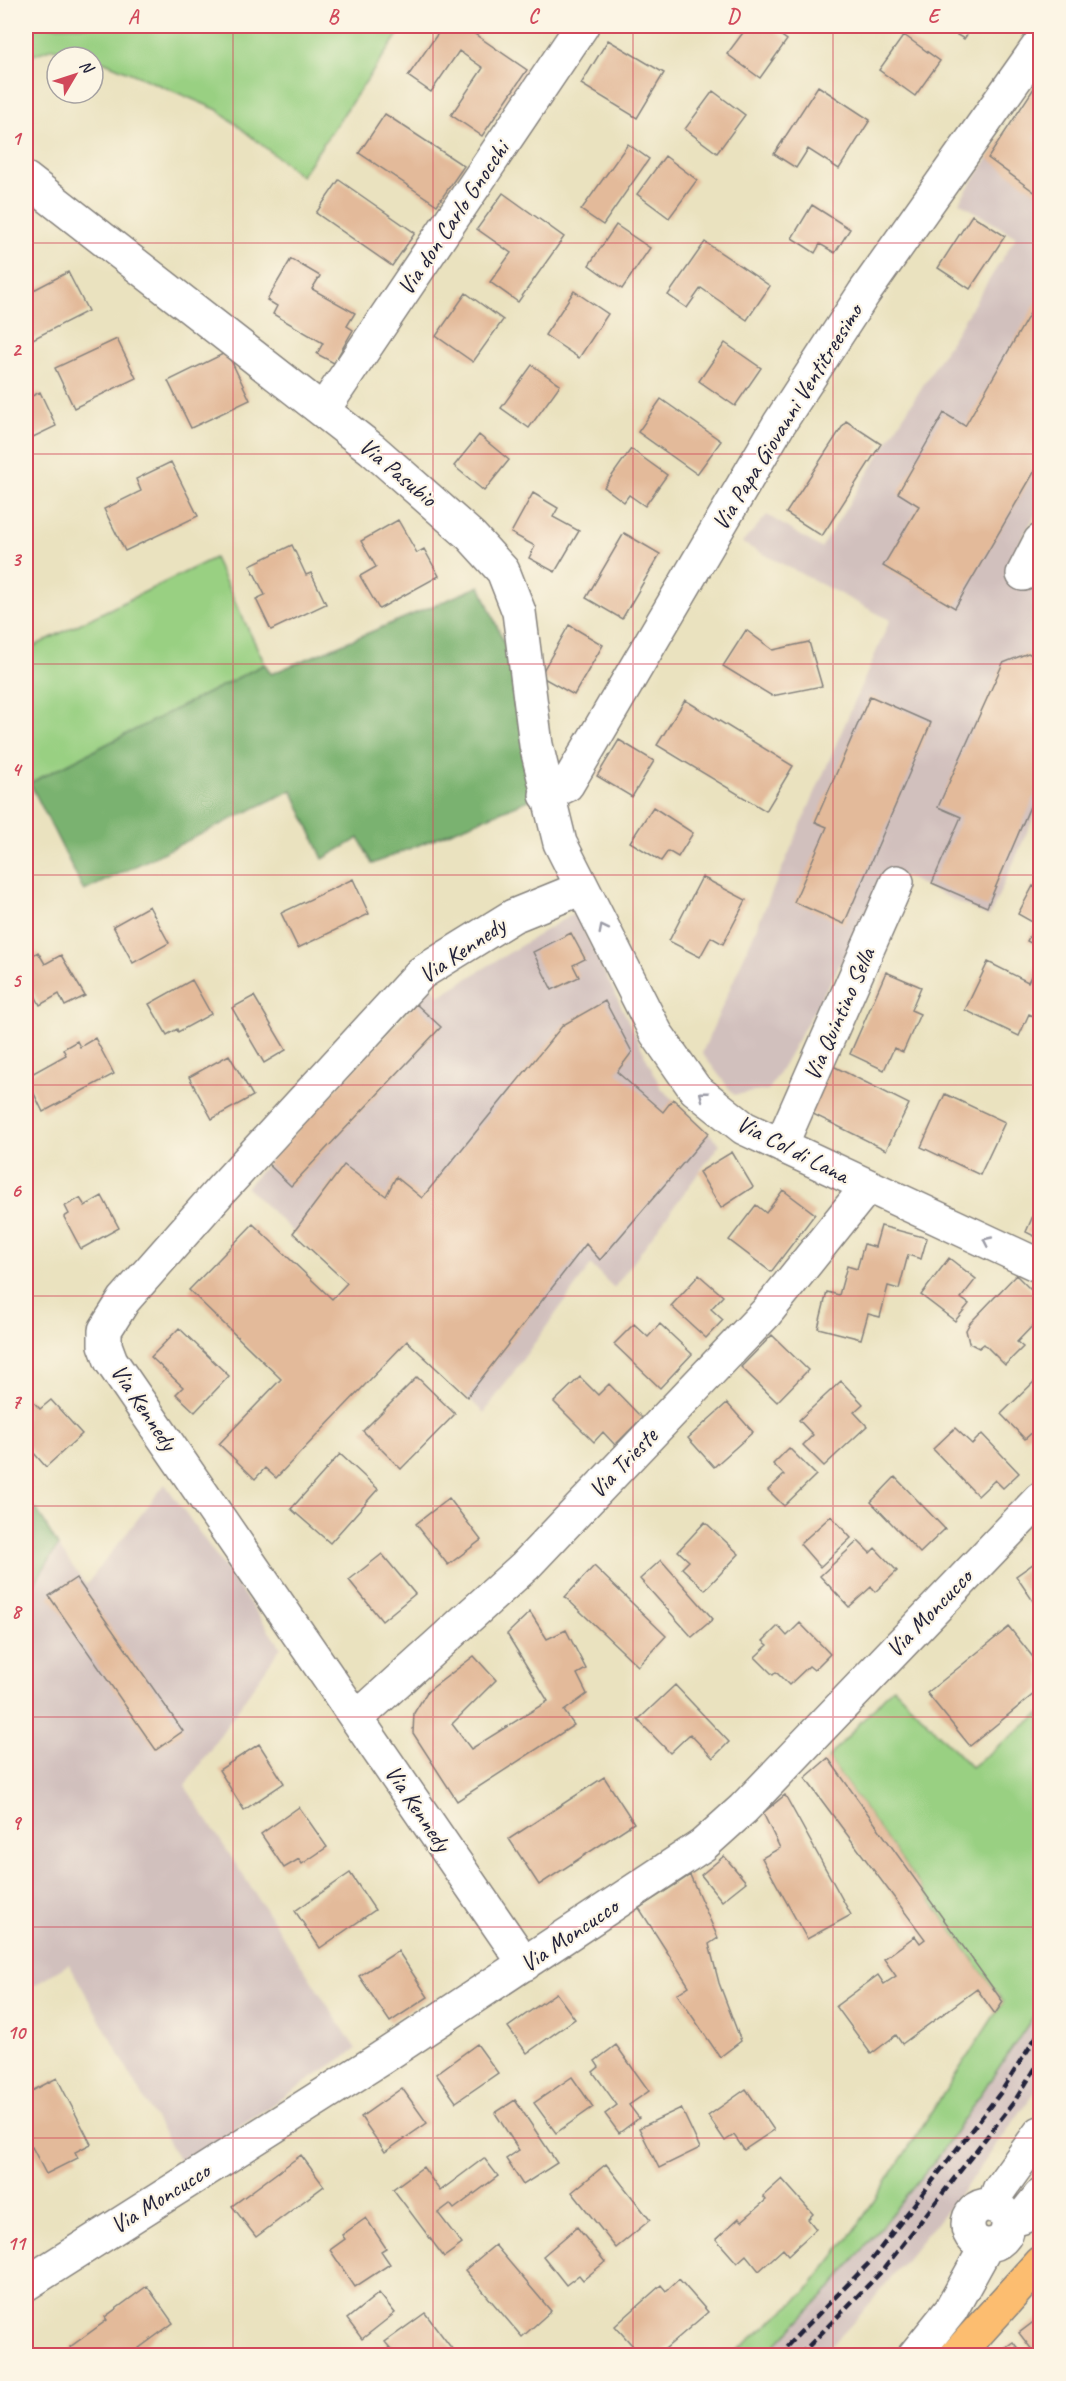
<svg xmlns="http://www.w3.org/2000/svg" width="1066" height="2381" font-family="Caveat,sans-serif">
  <rect width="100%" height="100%" fill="#fcf5e5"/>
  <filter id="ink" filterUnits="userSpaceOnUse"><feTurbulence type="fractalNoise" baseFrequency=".0167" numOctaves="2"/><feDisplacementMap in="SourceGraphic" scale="12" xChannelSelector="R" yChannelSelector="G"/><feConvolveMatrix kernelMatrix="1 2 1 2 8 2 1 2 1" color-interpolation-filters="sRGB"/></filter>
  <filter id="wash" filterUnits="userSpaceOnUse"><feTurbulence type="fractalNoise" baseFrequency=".008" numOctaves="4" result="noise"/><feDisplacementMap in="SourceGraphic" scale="24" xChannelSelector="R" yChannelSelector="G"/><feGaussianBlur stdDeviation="1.35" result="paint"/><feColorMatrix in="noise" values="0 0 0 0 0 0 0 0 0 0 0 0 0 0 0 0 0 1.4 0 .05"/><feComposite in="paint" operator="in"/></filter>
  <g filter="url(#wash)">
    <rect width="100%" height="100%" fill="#eae2bf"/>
    <path fill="#d1c0bd" d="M1040,79v427l-35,64 35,19v214l-51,114 -96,-46 -124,219 -35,5 -32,-42 188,-433 -148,-77 25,-28 54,33 195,-311 -57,-35z
      M575,912l86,176 59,56 -106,144 -23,-23 -107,148 -238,-226 186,-201 7,10z
      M165,1484l116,163 -96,139 171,263 -175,116 -112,-201 -43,26v-393l32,-51 28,39z
      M1040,2007v78l-71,98 -108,131 -38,41 -57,1 65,-68 107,-131z"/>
    <path fill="#99d082" stroke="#5e795e" stroke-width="1.5" d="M26,26h378l-103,150 -83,-66 -127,-54 -39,-8 -26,10z
      M214,558l51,106 -235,119 -4,-10v-123z
      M893,1687l78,80 69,-53v293l-102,150 -107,131 -65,67 -35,1 74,-63 50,-63 148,-228 -175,-244z"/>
    <path fill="#7ab270" stroke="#4e6a56" stroke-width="1.5" d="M480,586l35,83 14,131 -157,64 -13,-26 -36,21 -31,-69 -208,101 -54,-108 235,-119 6,10z
      M26,1505l11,5 21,36 -32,51z"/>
    <g id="blocks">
      <path fill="#e3ba9a" d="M443,26h20l64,44 -45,66 -31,-21 32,-47 -24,-17 -28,41 -23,-16z
        M748,26h20l19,14 -27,38 -33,-24z
        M942,26h31l-9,13z
        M904,35l36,26 -25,35 -36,-26z
        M608,40l56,33 -27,45 -56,-34z
        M1040,79v50l-6,9 6,4v54l-52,-38z
        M818,86l52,34 -31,49 -31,-20 -12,19 -22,-14z
        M713,91l32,24 -28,38 -32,-24z
        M385,114l79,52 -27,39 -78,-52z
        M628,144l21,15 -46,66 -22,-15z
        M665,156l32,24 -28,38 -32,-24z
        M339,180l76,53 -23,33 -76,-53z
        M503,193l61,44 -46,65 -28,-20 21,-29 -34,-24z
        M812,205l38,24 -15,24 -15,-9 -5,9 -23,-15z
        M972,215l33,21 -35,53 -32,-21z
        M616,225l34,23 -28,41 -33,-24z
        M705,242l65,44 -23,34 -46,-32 -14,20 -19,-13z
        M291,259l29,17 -8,13 43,24 -8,13 6,4 -19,33 -17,-9 6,-11 -50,-29 4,-8 -10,-6z
        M68,272l20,39 -59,30 -3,-7v-40z
        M574,291l34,23 -29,44 -34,-23z
        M466,293l37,27 -30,42 -37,-26z
        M1040,296v166l-85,146 -72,-42 36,-60 -21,-13 46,-80 21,13z
        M117,339l19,39 -62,30 -19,-40z
        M725,343l36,25 -26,38 -36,-25z
        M227,352l23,48 -59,28 -23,-47z
        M532,365l28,20 -31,43 -28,-20z
        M40,392l16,34 -27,13 -3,-7v-33z
        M661,399l60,42 -24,33 -59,-42z
        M846,421l35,23 -59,92 -36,-23z
        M479,435l30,25 -25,31 -30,-25z
        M631,449l36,26 -22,31 -16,-11 -5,7 -20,-15z
        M171,462l27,54 -73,35 -21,-42 37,-18 -5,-12z
        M533,493l25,15 -5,9 26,14 -24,41 -26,-14 6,-12 -24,-13z
        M398,520l19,33 7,-4 15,27 -60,33 -19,-33 16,-9 -15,-26z
        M624,533l36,21 -38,65 -36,-21z
        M292,545l14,30 5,-2 15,31 -55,26 -15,-31 9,-4 -15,-30z
        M569,625l34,20 -29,50 -34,-19z
        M746,630l27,20 36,-8 13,44 -50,10 -49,-30z
        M1028,653l12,6v124l-53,124 -55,-24 29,-66 -23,-10 65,-144z
        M870,696l61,27 -87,201 -50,-22 33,-75 -12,-5z
        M685,700l108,66 -27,45 -109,-66z
        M619,740l35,21 -22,36 -35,-21z
        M653,807l40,26 -15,24 -10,-6 -7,10 -31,-19z
        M702,877l44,23 -23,44 -12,-7 -11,20 -31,-16z
        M353,879l16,35 -71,34 -17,-35z
        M1033,886l7,4v58l-13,-7 9,-17 -18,-10z
        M149,906l20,37 -36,20 -20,-37z
        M571,933l14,26 -12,6 6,12 -27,13 -19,-38z
        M38,952l7,12 16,-9 24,41 -20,10 -6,-12 -19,11 -14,-27v-18z
        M988,962l40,20 9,-18 3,2v53l-11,-5 -10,22 -54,-26z
        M886,972l35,15 -10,23 9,4 -17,38 -9,-4 -10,22 -34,-16z
        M192,980l19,34 -33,18 -1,-3 -10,6 -18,-31z
        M254,996l32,54 -22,13 -32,-55z
        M605,1001l27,51 -15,20 46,40 10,-13 36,34 -109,127 -14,-16 -119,153 -60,-56 -131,137 -11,-10 -10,11 -36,-35 62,-65 -92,-89 64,-66 79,75 15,-16 -54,-50 51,-68 42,31 10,-19 26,21 141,-173z
        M416,1004l25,23 -150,159 -24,-23z
        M95,1038l19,36 -71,38 -17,-35 40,-22 -3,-6 14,-8 3,6z
        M229,1055l24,41 -41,23 -23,-42z
        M831,1065l78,39 -23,46 -77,-38z
        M945,1094l60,28 -25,53 -59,-28z
        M732,1152l21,35 -32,21 -22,-36z
        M783,1190l32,24 -44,58 -42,-32 27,-35 10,8z
        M102,1196l17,32 -38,21 -17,-32 5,-3 -4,-8 15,-8 5,8z
        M1040,1200v39l-14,-7z
        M881,1226l46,12 -6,21 -13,-4 -9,34 -11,-3 -8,31 -12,-3 -7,25 -43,-11 9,-36 12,3 8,-29 10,3 7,-25 11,3z
        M949,1258l27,21 -15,19 8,6 -14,17 -34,-26z
        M699,1275l24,21 -12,13 12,11 -17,18 -35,-32z
        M1016,1275l24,24v19l-23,24 6,5 -18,18 -21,-21 -5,4 -10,-5 -3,-13 4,-7z
        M634,1324l14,13 12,-13 32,30 -32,34 -46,-44z
        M179,1328l50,48 -34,36 -19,-18 7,-7 -32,-30z
        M772,1335l36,35 -31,32 -36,-35z
        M1040,1376v55l-3,-3 -12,11 -24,-25z
        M417,1377l38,37 -54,55 -38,-38z
        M580,1377l18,18 11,-11 33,34 -27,27 -12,-13 -9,10 -40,-40z
        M841,1381l22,23 -9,8 13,14 -43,40 -21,-21 10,-10 -14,-15z
        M28,1396l12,13 11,-9 31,34 -36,33 -20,-23v-46z
        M727,1403l26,29 -39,35 -26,-29z
        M955,1428l17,16 10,-10 37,39 -16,15 -8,-8 -17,16 -45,-47z
        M789,1448l27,27 -32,31 -16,-16 16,-15 -11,-11z
        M340,1454l38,35 -48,54 -39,-34z
        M895,1477l50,52 -25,24 -49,-51z
        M449,1498l32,42 -33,25 -32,-41z
        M831,1516l20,22 -31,29 -20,-23z
        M705,1522l34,32 -34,36 -23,-22 7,-7 -11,-10z
        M858,1541l12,12 5,-5 22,23 -22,21 -4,-5 -22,20 -29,-31z
        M382,1554l33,40 -33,27 -33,-41z
        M1040,1559v41l-5,4 -19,-28z
        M661,1560l52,59 -21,18 -52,-58z
        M594,1566l72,70 -28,30 -73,-69z
        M76,1578l107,153 -27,19 -107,-154z
        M530,1612l17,27 19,-9 20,39 -9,5 10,20 -23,17 10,14 -117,76 -44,-68 1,-20 13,-21 47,-36 22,24 -44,44 19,25 77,-48 -41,-67z
        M800,1623l30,31 -16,16 -5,-4 -20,19 -13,-13 -3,3 -18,-18 13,-12 -5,-4 15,-15 9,10z
        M1009,1627l31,39v23l-70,57 -43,-53z
        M675,1685l54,57 -16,16 -23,-24 -20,19 -32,-33z
        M259,1744l25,39 -40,27 -25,-40z
        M828,1758l175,244 -8,12 -18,-25 -75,55 -6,-9 -25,19 -35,-48 42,-31 6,9 12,-8 -12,-17 31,-23 5,7 5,-4 -120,-161z
        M604,1777l30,46 -95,62 -30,-46z
        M785,1795l66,120 -44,24 -45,-81 18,-10 -17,-35z
        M299,1807l28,40 -25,17 -3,-5 -15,9 -23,-34z
        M724,1856l22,26 -24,19 -21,-26z
        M350,1873l25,37 -55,38 -25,-37z
        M690,1875l28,63 -9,6 10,39 22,58 -21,16 -43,-63 12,-8 -50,-78z
        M398,1951l30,46 -38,25 -31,-46z
        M556,1993l19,26 -48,34 -19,-26z
        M477,2044l21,29 -42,29 -20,-28z
        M616,2045l33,46 -20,14 10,13 -20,15 -14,-19 12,-9 -24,-33 6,-5 -4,-6z
        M572,2077l21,30 -37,26 -22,-30z
        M57,2078l34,66 -16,8 3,6 -32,16 -14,-27 -6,3v-56z
        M402,2088l25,35 -42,29 -24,-35z
        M746,2089l28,41 -30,20 -10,-15 -9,6 -17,-25z
        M515,2100l42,63 -34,22 -17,-26 13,-9 -24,-37z
        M681,2108l19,40 -41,20 -20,-40z
        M301,2155l23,31 -68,51 -24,-31z
        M484,2158l14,18 -44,33 -4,-5 -12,9 24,31 -18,13 -51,-68 30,-22 17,24z
        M606,2164l44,56 -34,28 -44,-56z
        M782,2179l31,35 -5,5 8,10 -28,26 -5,-6 -24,22 -13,-16 -9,8 -21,-24 23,-21 3,3 24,-21 -3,-4z
        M366,2218l20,30 -5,3 9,13 -35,23 -25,-37 15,-11 -3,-4z
        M577,2227l28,35 -22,18 -4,-5 -13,10 -23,-29z
        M495,2245l56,66 -29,26 -57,-67z
        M679,2279l29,33 -50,43h-17l-26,-29 46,-41 5,6z
        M147,2286l26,37 -38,28 4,4h-73l6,-4 -2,-4 37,-27 -2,-3z
        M379,2293l16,20 -33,26 -15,-20z
        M425,2313l28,37 -7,5h-50l-11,-13z
        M1040,2317v38h-4l-17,-22z
        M1013,2342l10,13h-28z"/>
    </g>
  </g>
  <g filter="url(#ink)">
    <use href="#blocks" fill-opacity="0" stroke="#86827d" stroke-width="1.5"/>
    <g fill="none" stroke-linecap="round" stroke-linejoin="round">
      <g stroke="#86827d" stroke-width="36">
        <path id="minor" d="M26,179l346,270 99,87 32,35 16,41 17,133 24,98 96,190 39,56 49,39 296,138
          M323,410l259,-384
          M1023,574l17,-33
          M546,795l21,-10 212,-361 85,-131 176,-249
          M781,1145l116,-263
          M357,1718l168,-152 241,-253 93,-116 5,-12
          M525,1964l-414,-603 -6,-16v-15l19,-30 97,-110 200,-217 92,-57 69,-28
          M968 2225a20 20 0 1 1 40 0a20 20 0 1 1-40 0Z
          M993,2206l6,-16 41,-57
          M1008,2221l15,-4 17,-21
          M26,2284l354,-225 323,-214 40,-36 297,-310
          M914,2356l37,-46 36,-65"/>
      </g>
      <g stroke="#86827d" stroke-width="36">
        <path id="major" d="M956,2356l84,-93"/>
      </g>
      <use href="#minor" stroke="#fff" stroke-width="33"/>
      <use href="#major" stroke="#fcbd6f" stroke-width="33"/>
      <path stroke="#22223b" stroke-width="4.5" stroke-dasharray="9 4.5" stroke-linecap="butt" d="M777,2356l92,-93 132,-171 39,-61
        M799,2356l83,-85 132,-169 26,-41"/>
    </g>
    <defs><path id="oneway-chevron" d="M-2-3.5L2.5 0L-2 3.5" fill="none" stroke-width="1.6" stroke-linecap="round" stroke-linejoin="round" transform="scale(1.5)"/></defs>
    <g stroke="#9c9ca7">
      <use href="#oneway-chevron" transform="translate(603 929) rotate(-117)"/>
      <use href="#oneway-chevron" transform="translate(703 1095) rotate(-142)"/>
      <use href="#oneway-chevron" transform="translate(987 1241) rotate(-155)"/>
    </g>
  </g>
  <path fill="none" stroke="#d1495b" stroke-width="1.5" stroke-opacity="0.55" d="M233,26v2330M433,26v2330M633,26v2330M833,26v2330M26,243h1014M26,454h1014M26,664h1014M26,875h1014M26,1085h1014M26,1296h1014M26,1506h1014M26,1717h1014M26,1927h1014M26,2138h1014"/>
  <g text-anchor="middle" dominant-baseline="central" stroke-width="4.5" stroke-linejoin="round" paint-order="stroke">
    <g font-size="24" fill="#22223b" stroke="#fcf5e5">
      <text transform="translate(453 218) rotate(-56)">Via don Carlo Gnocchi</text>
      <text transform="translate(787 417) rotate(-58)">Via Papa Giovanni Ventitreesimo</text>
      <text transform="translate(398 472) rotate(40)">Via Pasubio</text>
      <text transform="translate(462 950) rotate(-34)">Via Kennedy</text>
      <text transform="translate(839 1014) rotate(-66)">Via Quintino Sella</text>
      <text transform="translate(793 1149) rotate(27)">Via Col di Lana</text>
      <text transform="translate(144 1407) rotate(56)">Via Kennedy</text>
      <text transform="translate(623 1463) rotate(-46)">Via Trieste</text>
      <text transform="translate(929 1613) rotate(-46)">Via Moncucco</text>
      <text transform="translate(418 1808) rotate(56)">Via Kennedy</text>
      <text transform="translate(569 1935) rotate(-34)">Via Moncucco</text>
      <text transform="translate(160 2198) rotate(-32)">Via Moncucco</text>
    </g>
  </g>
  <rect width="1066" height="2381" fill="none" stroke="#fcf5e5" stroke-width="66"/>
  <g transform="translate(75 75) rotate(51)"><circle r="28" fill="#fcf5e5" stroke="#a5a1a1" stroke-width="1.5"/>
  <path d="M0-4.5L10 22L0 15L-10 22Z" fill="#d1495b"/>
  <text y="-9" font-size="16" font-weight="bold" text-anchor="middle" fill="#22223b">N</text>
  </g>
  <rect x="33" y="33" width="1000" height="2315" fill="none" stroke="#d1495b" stroke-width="2"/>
  <g font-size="20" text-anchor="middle" font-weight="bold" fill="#d1495b">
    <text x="133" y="23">A</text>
    <text x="333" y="23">B</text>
    <text x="533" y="23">C</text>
    <text x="733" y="23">D</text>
    <text x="933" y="23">E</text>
    <text x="16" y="145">1</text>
    <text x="16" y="356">2</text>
    <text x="16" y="566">3</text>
    <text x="16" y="776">4</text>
    <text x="16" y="987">5</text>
    <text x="16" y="1197">6</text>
    <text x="16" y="1408">7</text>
    <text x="16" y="1618">8</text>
    <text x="16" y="1829">9</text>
    <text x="16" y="2039">10</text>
    <text x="16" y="2250">11</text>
  </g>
</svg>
